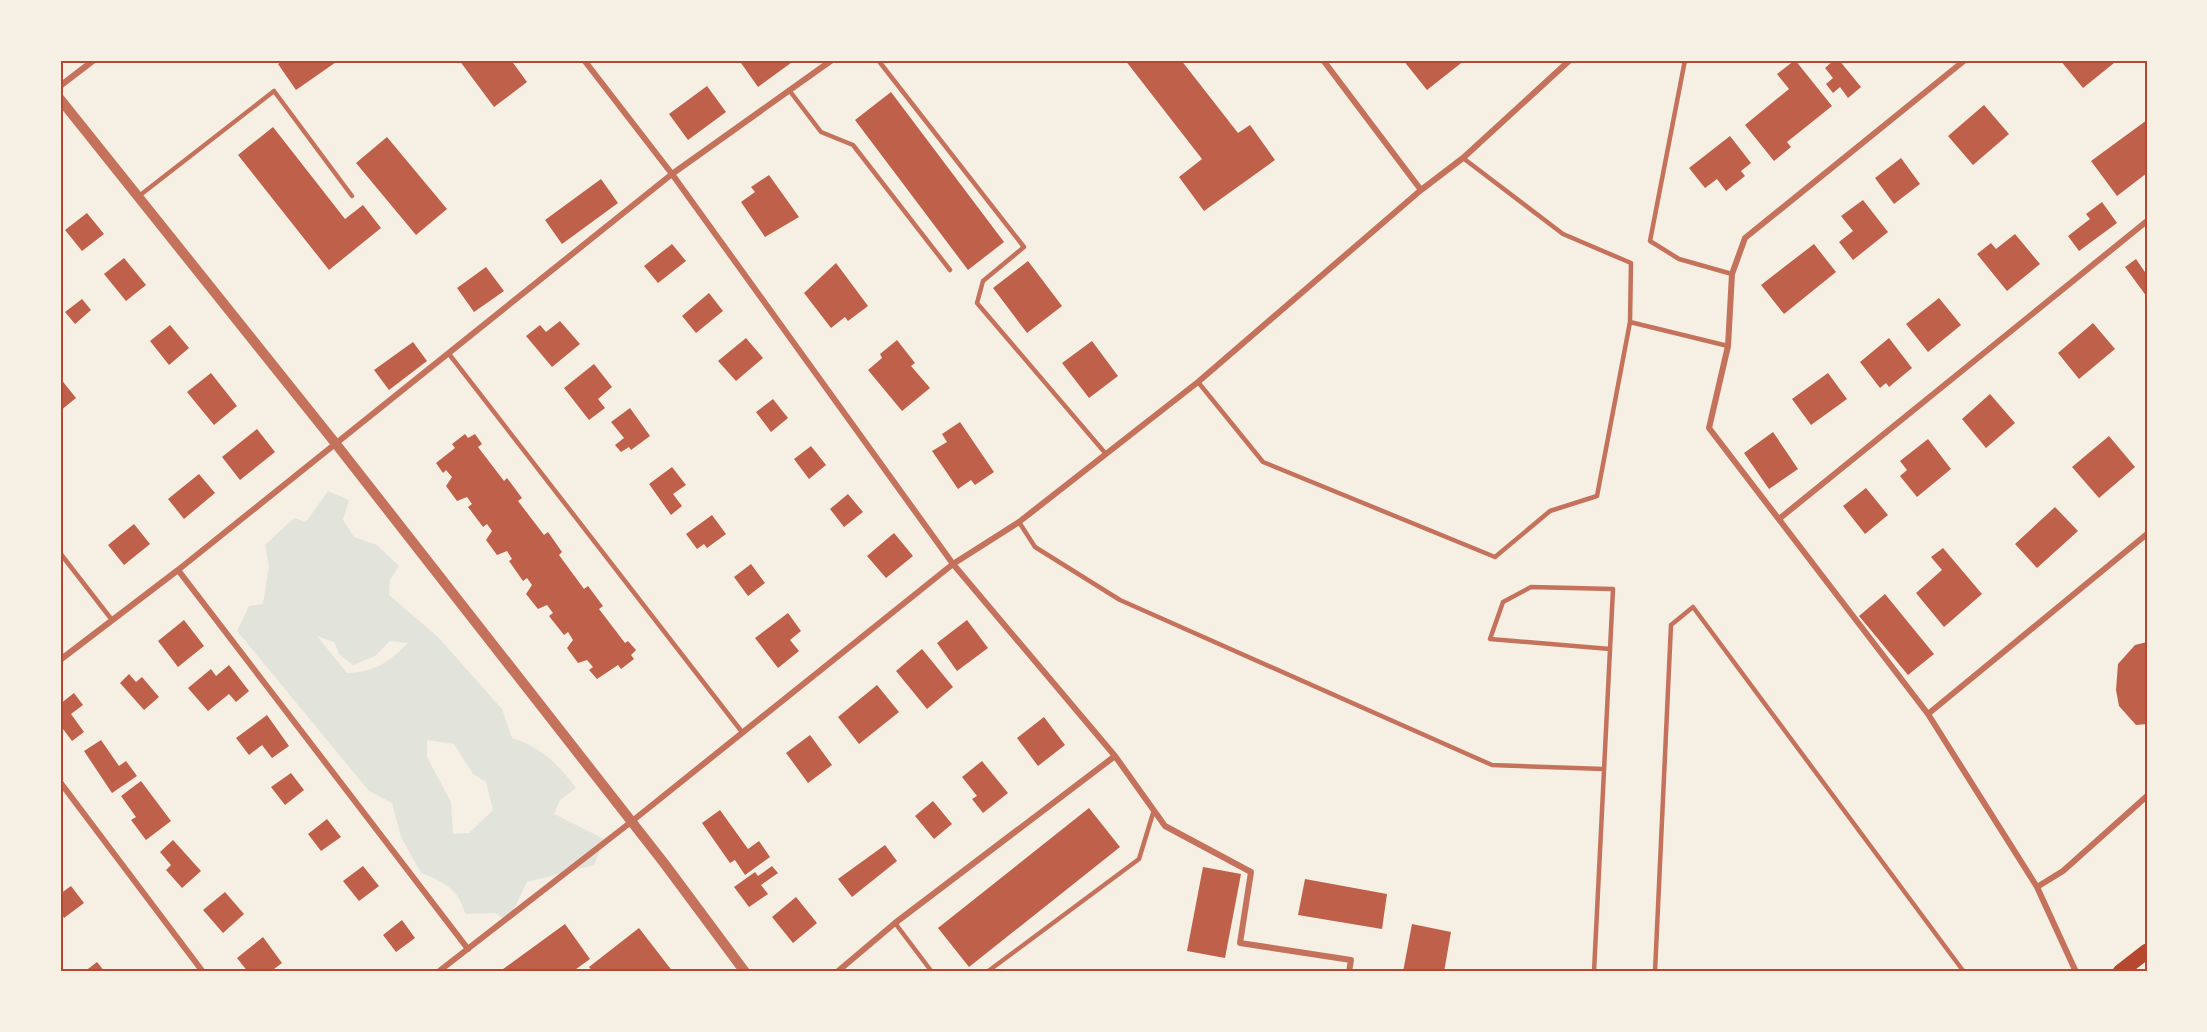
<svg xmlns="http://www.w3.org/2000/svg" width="2207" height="1032" font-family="Roboto,sans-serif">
  <rect width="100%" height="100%" fill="#f6efe4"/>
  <path fill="#e2e4dc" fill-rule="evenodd" d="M328,491l21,9 -6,20 11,17 23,8 22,21 -9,14 -1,15 49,42 64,72 10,29c29,9 46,26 64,50l-16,12 -6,14 50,25 -10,26 -67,17 -14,29 -10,7 -8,-5 -30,1c-5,-24 -22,-33 -44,-41l-20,-36 -9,-34 -23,-12 -132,-160 12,-25 14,-2 6,-38 -4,-21 29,-27 12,4zM317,636l17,6 5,12 14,11 22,-9 15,-15 18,2c-19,19 -33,29 -61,30zM427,740l27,4 19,30 13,8 7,28 -24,23 -16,1 -2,-32 -24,-45z"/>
  <path fill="#bf614a" d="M284,60h55l-43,30 -18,-26z
    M459,60h52l16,22 -33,25z
    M744,60h51l-37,27 -17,-24z
    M1125,60h56l57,73 12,-8 25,35 -71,51 -25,-34 23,-18z
    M1403,60h62l-38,30z
    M1795,60l37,46 -45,36 4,5 -17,14 -29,-36 44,-36 -12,-15z
    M1834,60h5l22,27 -13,11 -8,-11 -7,6 -7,-9 7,-6 -8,-10z
    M2060,60h51l3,3 -31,25z
    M707,86l19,26 -38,28 -19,-26z
    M891,92l113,150 -36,28 -113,-150z
    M1984,105l25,29 -36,31 -25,-29z
    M2147,120v53l-30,23 -26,-35z
    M273,127l72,92 18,-14 18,23 -52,42 -91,-115z
    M1730,136l21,27 -10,8 4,5 -19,15 -9,-12 -12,9 -16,-20z
    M387,137l60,72 -31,26 -60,-72z
    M1901,158l19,26 -26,20 -19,-26z
    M769,175l30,42 -34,20 -24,-35 14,-10 -4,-5z
    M601,179l17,24 -56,41 -17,-24z
    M1863,200l25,32 -35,28 -14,-18 14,-11 -12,-15z
    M2102,202l15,21 -38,28 -11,-15 22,-17 -4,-5z
    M87,213l17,21 -22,17 -17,-21z
    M2015,234l25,30 -33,27 -30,-37 14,-11 5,6z
    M672,244l14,17 -28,22 -14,-17z
    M1814,244l22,28 -52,42 -23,-29z
    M124,258l22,27 -20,16 -22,-27z
    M2136,259l11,16v22l-22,-30z
    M1028,261l34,45 -35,27 -34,-45z
    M836,263l32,43 -20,15 -3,-4 -14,11 -27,-35z
    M486,267l18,24 -30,21 -17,-24z
    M709,293l14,18 -27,22 -14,-17z
    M1939,298l22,27 -33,27 -22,-28z
    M82,299l9,11 -16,14 -10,-12z
    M560,321l20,23 -28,23 -26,-31 14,-11 6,7z
    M2093,323l22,26 -36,30 -21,-26z
    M170,325l19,23 -20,17 -19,-24z
    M746,338l17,20 -27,23 -18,-20z
    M1889,338l23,30 -23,19 -3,-4 -6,5 -20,-26z
    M897,340l18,23 -4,3 19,22 -28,23 -34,-41 14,-12 -2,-4z
    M1092,341l26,35 -29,22 -27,-35z
    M413,342l14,19 -38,29 -15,-20z
    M594,364l18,23 -14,12 7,9 -16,12 -25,-32z
    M211,373l26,33 -23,19 -27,-33z
    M1828,373l19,26 -36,26 -19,-26z
    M60,378l16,20 -16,13z
    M1990,394l25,29 -29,25 -24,-29z
    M773,399l15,19 -17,14 -15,-20z
    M630,408l20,28 -19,14 -2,-3 -8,5 -6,-7 9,-7 -13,-16z
    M960,422l34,50 -19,13 -4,-5 -13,9 -26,-38 15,-9 -5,-8z
    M257,429l18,23 -35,28 -18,-23z
    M1773,432l25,37 -29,20 -25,-36z
    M465,434l3,4 7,-4 7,10 -4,3 26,34 3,-3 15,20 -4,3 26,34 4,-3 14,20 -3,3 25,34 4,-3 15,20 -4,3 26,34 3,-2 8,9 -5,5 3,4 -13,10 -3,-4 -21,14 -8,-9 4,-3 -6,-7 -9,3 -11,-15 6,-8 -5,-8 -4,3 -15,-19 4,-3 -6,-8 -9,4 -12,-15 6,-9 -5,-7 -4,3 -14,-20 3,-2 -5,-8 -10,4 -11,-15 6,-9 -5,-7 -4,3 -15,-20 4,-3 -5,-7 -10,4 -11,-15 6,-9 -6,-7 -3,3 -7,-10 19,-15 -3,-4z
    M2109,436l26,31 -36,31 -27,-31z
    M1928,439l23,30 -34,28 -17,-21 7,-6 -7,-9z
    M811,446l15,19 -17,14 -15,-20z
    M672,467l14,18 -13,9 9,12 -11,9 -22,-31z
    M199,474l16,19 -31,26 -16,-20z
    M1866,488l22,27 -23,19 -22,-28z
    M848,494l15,18 -19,15 -14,-18z
    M2055,507l23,24 -41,37 -22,-24z
    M712,515l14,19 -19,14 -3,-4 -7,5 -11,-15z
    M134,524l16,20 -26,21 -16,-20z
    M894,533l19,23 -27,22 -19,-22z
    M1943,548l39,46 -38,33 -28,-34 26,-23 -11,-13z
    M751,564l14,19 -17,13 -14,-19z
    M1885,594l49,60 -26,21 -49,-59z
    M788,613l13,18 -11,9 9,11 -21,17 -23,-30z
    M184,620l20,26 -26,21 -20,-26z
    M967,620l21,28 -31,23 -20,-28z
    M2147,642v82l-11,1 -17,-19 -3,-16 2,-26 17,-19z
    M922,649l31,38 -26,22 -31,-38z
    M229,665l20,26 -13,11 -7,-8 -21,17 -20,-23 23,-19 5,7z
    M129,674l7,8 6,-5 17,20 -15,13 -24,-27z
    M877,685l22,27 -40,32 -21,-27z
    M74,693l9,12 -12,9 13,18 -12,9 -12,-16v-21z
    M267,715l22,31 -17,12 -10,-13 -13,10 -13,-17z
    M1044,717l21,28 -27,21 -21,-28z
    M810,735l22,30 -24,18 -22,-30z
    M101,740l18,26 7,-5 11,15 -25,17 -28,-42z
    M982,761l26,32 -25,20 -11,-14 5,-3 -15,-19z
    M291,773l13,17 -19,15 -14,-18z
    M141,781l30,40 -25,19 -15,-20 5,-3 -15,-21z
    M933,801l19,23 -18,15 -19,-23z
    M1089,808l31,39 -151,120 -31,-39z
    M720,810l28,39 11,-8 11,16 -25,18 -10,-15 -5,3 -28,-40z
    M327,819l14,18 -20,14 -13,-17z
    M173,840l28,31 -19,17 -16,-18 5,-5 -11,-13z
    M885,845l12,16 -45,36 -14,-18z
    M363,866l16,20 -20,15 -16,-20z
    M772,866l6,7 -17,12 7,9 -19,13 -15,-20 21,-15 3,4z
    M1203,867l38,7 -16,84 -38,-7z
    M1305,879l82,15 -5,35 -84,-14z
    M71,886l13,17 -20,15 -4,-6v-18z
    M225,892l19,22 -21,19 -20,-23z
    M796,897l21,26 -24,20 -21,-26z
    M402,920l13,18 -19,14 -13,-17z
    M565,924l25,35 -18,13h-73z
    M1412,924l39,8 -7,40h-41z
    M639,928l34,44h-80l-4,-5z
    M263,937l19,26 -12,9h-22l-11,-14z
    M97,962l8,10h-21z"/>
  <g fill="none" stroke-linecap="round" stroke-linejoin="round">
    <path stroke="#c5725c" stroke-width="4.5" d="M878,60l146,187 -41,34 -6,22 129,151
      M1685,60l-35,181 29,18 53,15
      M789,90l32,42 32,13 97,125
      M1463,158l100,76 68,29 -1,59
      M139,196l135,-105 78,105
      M449,354l293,378
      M1198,382l65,80 232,95 55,-46 47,-15 33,-174 98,24
      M1019,522l16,25 85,53 372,165 112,4
      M60,553l52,67
      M895,923l37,49
      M987,972l152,-113 15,-49
      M1594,972l19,-383 -82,-2 -28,15 -13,37 120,10
      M1655,972l16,-347 22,-18 271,365"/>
    <path stroke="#c5725c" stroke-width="6" d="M584,60l88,114 281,390 162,192 50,70 86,46 -11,71 111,17 -2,12
      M1323,60l98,130
      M1965,60l-220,178 -13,36 -4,72 -19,82 219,286 109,173 39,85
      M60,86l34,-26
      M1779,519l368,-298
      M178,570l290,379
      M60,660l118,-90 494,-396 160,-114
      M1928,714l219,-180
      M60,782l143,190
      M2037,887l26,-16 84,-75
      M438,972l193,-150 322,-258 66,-42 179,-140 223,-192 42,-32 107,-98
      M837,972l58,-49 220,-167"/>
    <path stroke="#c5725c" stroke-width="10" d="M60,99l276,345 328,419 81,109"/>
    <path stroke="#b5482f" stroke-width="15" d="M2120,972l27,-21"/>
  </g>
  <rect width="2207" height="1032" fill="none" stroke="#f6efe4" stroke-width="123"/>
  <rect x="62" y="62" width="2084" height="908" fill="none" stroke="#b5482f" stroke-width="2"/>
</svg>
